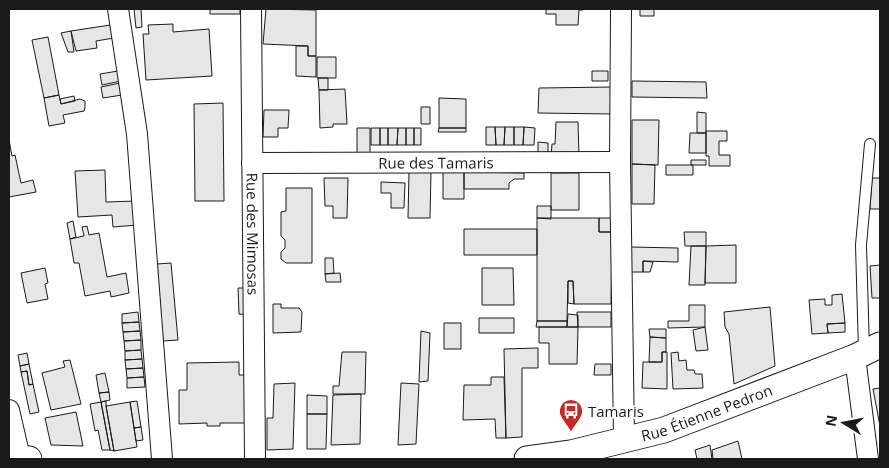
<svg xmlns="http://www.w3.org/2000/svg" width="889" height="468" font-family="'Open Sans',sans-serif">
  <rect width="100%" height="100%" fill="#fff"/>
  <path fill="#e6e6e6" stroke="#1a1a1a" d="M134,9h7l1,18 -6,1z
    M210,9h30v5h-30z
    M266,9l50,1v46h-8v-10l-45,-2z
    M546,9h37v1h-4l-1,15h-22v-11h-10z
    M640,9h14v7h-14z
    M117,24l3,13 -24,4 1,7 -21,3 -5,-20z
    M173,24v8l36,-3 3,47 -66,4 -3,-46h6l-1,-9z
    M71,31l3,21h-6l-7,-19z
    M48,37l11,58 -15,3 -12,-58z
    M296,46h12v10h8v21l-20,-1z
    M317,57h19v21h-19z
    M118,71l3,10 -19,4 -2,-11z
    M592,71h16v10h-16z
    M318,78h10v12h-9z
    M632,81l74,1 1,16 -75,-1z
    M120,83l2,12 -19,3 -2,-11z
    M612,87v27l-74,-1 1,-25z
    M345,89l2,35h-14v3l-13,1 -1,-38z
    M59,95l2,9 19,-5 5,2v7l-1,3 -21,4 2,8 -16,3 -5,-28z
    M74,96l1,5 -14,3 -1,-5z
    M439,98l27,1v29h-27z
    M223,103l1,98h-29l-1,-97z
    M421,107h9v17h-9z
    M264,110h25l-1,18h-10v9h-15z
    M697,112l9,1v20h-9z
    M632,120h27l-1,45 -26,-1z
    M556,122h22l1,34h-28l1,-12h3z
    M486,127h9l1,18h-10z
    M495,127h10l-1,18h-8z
    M505,127h9v18h-10z
    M514,127h10l-1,18h-9z
    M524,127l11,1 -1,17h-11z
    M357,128h13v27h-13z
    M371,128h9v17h-9z
    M380,128h8v17h-8z
    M388,128h10l-1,17h-9z
    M398,128h8v17h-9z
    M406,128h8v17h-8z
    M414,128h7v17h-7z
    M439,128h27v4h-28z
    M706,131h21v10h-8v14h11v11h-21v-10h-3z
    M690,133h16v20h-17z
    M9,140l3,16 3,-1 6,28 12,-3 3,12 -27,5z
    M538,142l10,1v13h-10z
    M691,160h15v5h-15z
    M632,164l23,1 -1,39h-22z
    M666,165h27v10h-27z
    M105,170l1,32 30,-1 2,24 -25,2 -1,-12 -34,2 -3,-46z
    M409,172h22l-1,46h-22z
    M443,172h21v27h-21z
    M464,172l60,1v6h-10l-5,4v6h-45z
    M551,173h28v37h-28z
    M324,178h24l-1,40h-14v-12h-8z
    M872,178h8v31h-10z
    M381,182l24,1 -1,25h-13v-15h-10z
    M286,188h26v75h-26l-5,-4v-7l4,-4v-8l-4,-4v-24l5,-1z
    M537,206h14v13l-14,-1z
    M537,218h62v14h13l-1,72h-37l-1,-23h-5l-1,40h-30z
    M599,218h13v14h-13z
    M73,221l3,16 -6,2 -3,-16z
    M87,226l2,9 10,-2 8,44 19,-4 3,20 -18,4 -1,-6 -25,5 -6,-33h-5l-4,-24 14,-3 -2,-9z
    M464,229h73v26h-73z
    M684,232h22v14h-21z
    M736,245v38h-31l1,-37z
    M691,246h15l-1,39h-16z
    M631,247l47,1v14l-35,-1v11h-12z
    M325,258h8l1,15 -9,1z
    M643,261l10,1 -3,10h-7z
    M171,263l7,77 -15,1 -6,-77z
    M880,265v33h-8l-2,-32z
    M45,268l3,15 -3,1 3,15 -21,4 -6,-30z
    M482,268h31l1,37h-32z
    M340,273l1,9h-15l-1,-8z
    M568,281h5l1,23 -6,-1z
    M238,288h10v27l-9,-1z
    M842,294l3,29 -18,1 1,9 -16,1 -3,-34 16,-1v6h7v-10z
    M273,304h8v4h18l3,4 -1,20 -28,1z
    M689,305h16v22l-37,1v-7h21z
    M770,307l5,59 -41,18 -5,-50 -4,-7 -1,-15z
    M138,312l1,10 -17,1v-9z
    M577,312h34v15h-33z
    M568,314l10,1v12h-11z
    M479,318h35v15h-35z
    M537,321h30v6h-31z
    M139,322l1,9 -17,1 -1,-9z
    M444,323h17v26h-17z
    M845,323v9l-17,1 -1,-9z
    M539,327h39l-1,37h-28v-21h-10z
    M705,327l3,23 -12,1 -3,-21z
    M649,329h17v9l-16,-1z
    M140,331l1,9 -17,1 -1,-9z
    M421,331l9,2 -2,48 -9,1z
    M650,337l16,1v14h-4v10h-13z
    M141,340v10l-16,1 -1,-10z
    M538,348v20h-16v69l-16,1 -2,-89z
    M141,350l1,9 -17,1v-9z
    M342,352h24l-1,42h-32v-8h6z
    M662,352h5v37l-25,-1 1,-26h19z
    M678,352l1,9 7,-1 1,10h7l1,4h7l1,14 -30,1 -2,-36z
    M27,353l2,11 -9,2 -2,-11z
    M142,359l1,9 -17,1 -1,-9z
    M70,360l11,44 -30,6 -9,-37 23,-6 -2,-6z
    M239,362v13h9v48h-28v3h-13v-3l-28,1v-34h8v-27z
    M29,364l4,20 -4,1 -2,-14 -6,1 -1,-6z
    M595,364h16v11h-17z
    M143,368l1,9 -17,1 -1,-9z
    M27,371l2,14 4,-1 6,28 -9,2 -9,-42z
    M105,373l4,19 -10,1 -3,-18z
    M144,377l1,10 -18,1v-10z
    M491,377h13l2,61h-10l-1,-19 -32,1 1,-35h27z
    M295,383l-2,66 -26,1v-32h6l1,-34z
    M401,383l18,1 -3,60 -18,1z
    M880,388v38l-7,-37z
    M109,392l1,8 -9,2 -2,-9z
    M361,394l-1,50 -29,1 2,-50z
    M307,395l20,1v18h-20z
    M106,401v5l8,45 -4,-1 -9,-48z
    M137,401l4,26 -7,1 -4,-26z
    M101,402l9,48h-8l-4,-20 -3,1 -5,-27z
    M130,402l7,45 -23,4 -8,-45z
    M76,412l7,34 -32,-1 -6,-27z
    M307,414h20l-1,35h-19z
    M141,427l2,13 -7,1 -2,-13z
    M738,441l4,18h-29l-1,-9z
    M710,445l2,14h-15l-2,-9z"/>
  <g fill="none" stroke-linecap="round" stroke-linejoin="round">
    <g stroke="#1a1a1a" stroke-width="12">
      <path id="service" d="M864,351l-3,-106 9,-101"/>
    </g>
    <g stroke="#1a1a1a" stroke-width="22">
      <g id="minor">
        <path d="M118,9l19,125 25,325"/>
        <path id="s1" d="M251,9l4,450"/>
        <path d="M621,9l-1,153 4,277"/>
        <path id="s2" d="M252,163l368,-1"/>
        <path d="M855,357l13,102"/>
        <path d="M9,410l11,48"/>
      </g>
    </g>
    <g stroke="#1a1a1a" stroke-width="27">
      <g id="tertiary">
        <path d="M9,457l20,2"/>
        <path id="s3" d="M527,459l44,-6 93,-23 191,-73 25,-12"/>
      </g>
    </g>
    <use href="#service" stroke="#fff" stroke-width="10"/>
    <use href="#minor" stroke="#fff" stroke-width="20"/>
    <use href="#tertiary" stroke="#fff" stroke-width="25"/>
  </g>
  <defs>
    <g id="bus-pin" transform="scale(1.25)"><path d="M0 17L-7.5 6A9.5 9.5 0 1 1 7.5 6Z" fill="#c62828" stroke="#fff"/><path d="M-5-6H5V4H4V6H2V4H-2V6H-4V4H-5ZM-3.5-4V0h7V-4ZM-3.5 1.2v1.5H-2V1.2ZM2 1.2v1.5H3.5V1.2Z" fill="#fff"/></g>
  </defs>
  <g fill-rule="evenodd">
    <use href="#bus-pin" x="571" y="411"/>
  </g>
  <g text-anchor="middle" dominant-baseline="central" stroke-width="4" stroke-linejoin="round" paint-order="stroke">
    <g font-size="15" fill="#1a1a1a" stroke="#fff">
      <text stroke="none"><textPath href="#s2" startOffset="184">Rue des Tamaris</textPath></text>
      <text stroke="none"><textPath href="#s1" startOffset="225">Rue des Mimosas</textPath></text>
      <text stroke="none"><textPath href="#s3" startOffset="186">Rue Étienne Pedron</textPath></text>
    </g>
    <g font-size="15" fill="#1a1a1a" stroke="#fff" text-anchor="start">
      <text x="588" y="411">Tamaris</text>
    </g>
  </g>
  <rect width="889" height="468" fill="none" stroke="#1a1a1a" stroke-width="20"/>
  <g transform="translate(844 423) rotate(280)" stroke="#ffffff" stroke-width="4" paint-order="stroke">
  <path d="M0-4L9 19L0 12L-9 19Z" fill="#1a1a1a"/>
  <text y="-8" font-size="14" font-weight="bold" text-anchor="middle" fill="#1a1a1a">N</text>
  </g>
</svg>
